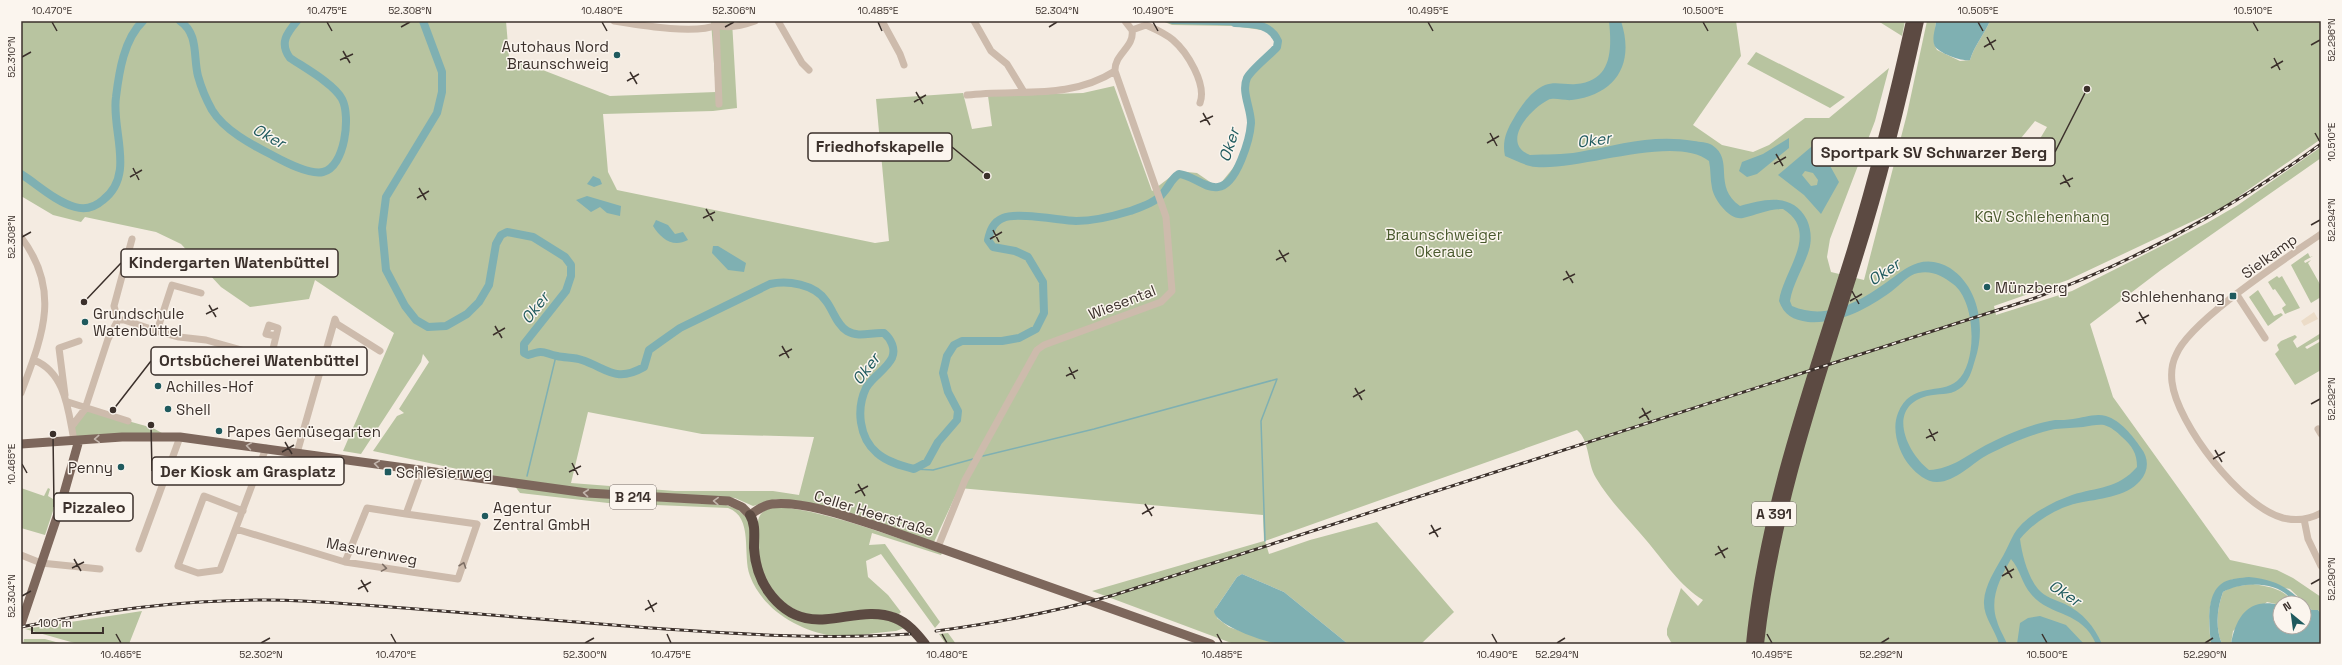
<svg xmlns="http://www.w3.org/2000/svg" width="2342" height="665" font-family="'Space Grotesk',sans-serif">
  <rect width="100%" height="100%" fill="#f4ebe1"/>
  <path fill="#b8c4a0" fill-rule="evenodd" d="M21,21h485l3,36 101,39 106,-4 -5,-71h21l5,87 -24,3 -110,3 5,58 9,18 258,53 14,-2 -13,-142 87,-6 9,36 20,-3 -4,-30 95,-3 31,-7 38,105 26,-20 19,2 16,11h7l18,-22 12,-38 -7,-36 5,-16c11,-8 25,-16 29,-31l-8,-10 -36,-5 -61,-1 -10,-4h574l5,35 -48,69 29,20 31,7 16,-7 36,-27h24l60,-50 -14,53 -45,118 -3,18 4,15 33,8 43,-166 20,-93h9l-2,23 3,6 23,11 10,-1c4,-14 14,-25 20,-39h331v118l-109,76 -2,-2 -142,67 -74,26 2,9 76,-24 135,-68 31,-18 83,-58v11l-160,112 -71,54 23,73 117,163 47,10 16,8 28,19v17l-3,-4h-6l-22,-21 -56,-10c-29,9 -26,40 -23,65h-539l-5,-9v-6l14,-41 17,18 5,-6c-23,-14 -40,-40 -57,-60 -17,-20 -37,-40 -50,-62 -9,-15 -6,-37 -19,-48l-312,111 4,13 41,-14 67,-18 77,90 -33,32h-73l-64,-52 -42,-18 -5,3 -21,31 1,10 12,9 49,17h-44l-142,-53 172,-50 -1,-26 -304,-27 -25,54 -133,-41 -25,-2 -23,7 -18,-8 -10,-1 -89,-3 -122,-13 -141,-30 24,-35 7,-3 -5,-4 30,-47 -6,-8 -2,8 -60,92 -18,-3 51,-118 -79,-53 -6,19 -59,8 -29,-20 -40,-43 -25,-12 -71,-15 -4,5 -28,-7 -32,-19zM2035,121l12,6 -12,20 -18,-4zM588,412l114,22 112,3 -15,58 -26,-4h-98l-104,-8z
    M1878,21h27l-3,15z
    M1756,52l89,45 -15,11 -83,-44z
    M2308,253l2,4 3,-1 -9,5 1,2 6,-3 -3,3 13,23v11l-10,6 -20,-38z
    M2277,276l2,2 3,-2 18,32 -15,6 -3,-6 4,-3 -11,-16 -2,1 -5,-8z
    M2258,290l16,26 7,-3 2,2 -15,11 -19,-29z
    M2321,333v5l-16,9 2,2 14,-8v29l-26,15 -20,-31 4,-4 -2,-5 4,-4 14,-6 2,2 -4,4 4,7z
    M85,409l68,19 16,9 -95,3 -2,-14z
    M514,485l80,12 132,8 11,4 9,8 3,7 5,45 44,49 90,1 16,9 -8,3c-17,1 -48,7 -64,5 -34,-6 -69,-26 -82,-60 -8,-21 4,-59 -22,-68l-120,-5 -88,-10z
    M21,488l23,8 4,-8 2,1 -2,7 5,3 3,-7 3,1 -14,42 -24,-7z
    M774,506c58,6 113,29 168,47l-1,2 -69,-22 -3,12 16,-1 55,78 -5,6 -54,-74 -15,7 2,16 20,18 13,17 -2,2c-28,-9 -49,5 -76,3 -30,-1 -55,-23 -64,-52 -2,-8 -1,-19 -1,-28 0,-18 -3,-23 16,-31z
    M2253,584c14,2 33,5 40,19h-13v2l-13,-3 -34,29 -2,13h-9c-7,-16 -5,-36 1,-52l8,-5z
    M142,611l-13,33h-51l-53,-15z
    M948,633l8,11h-10l-7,-10z
    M24,639h21l18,5h-40z"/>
  <path fill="#ecdcc8" d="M2314,312l4,7 -14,7 -3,-5z"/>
  <path fill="#7fb0b2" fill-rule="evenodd" d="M1163,21h59l40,5 -90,-2z
    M1609,21h12c14,43 -5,73 -49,79 -7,1 -18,-3 -24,0 -18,9 -48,43 -18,55 16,-1 33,0 49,-3 40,-7 73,-18 115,-11 6,1 13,1 18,4 23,15 0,41 28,61 24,-7 53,-14 67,14 4,9 5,20 2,30 -5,17 -16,33 -19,51l2,5c34,15 67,-4 95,-24 10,-7 18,-15 31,-19 11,-3 22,-1 32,5 29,19 36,60 25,92 -3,10 -6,23 -16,29 -10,7 -21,4 -32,7 -41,11 -21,56 2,74 23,-1 38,-15 57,-25 19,-10 48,-22 69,-25 6,0 12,0 18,-1 10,-1 22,-6 33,-3 14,4 27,20 35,32 8,10 8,23 -1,33 -14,16 -42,18 -62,22 -22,5 -44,19 -58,36 2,16 8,38 18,50 7,8 17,11 27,15 18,9 29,22 37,40h-6c-14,-34 -46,-27 -65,-50 -9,-10 -11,-25 -20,-35 -11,19 -22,40 -14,62 2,8 7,15 10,23h-8c-4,-15 -16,-27 -15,-43 1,-16 11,-31 19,-45 4,-7 7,-15 11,-22 11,-18 38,-32 58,-39 25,-8 46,-6 65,-28 0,-14 -5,-21 -15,-30 -5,-5 -11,-10 -18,-12 -6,-1 -14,1 -21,2 -9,1 -18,1 -28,2 -21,4 -46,15 -66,25 -16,8 -33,28 -52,28 -11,0 -20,-8 -27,-16 -11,-13 -19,-36 -12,-53 13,-32 43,-18 59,-32 21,-18 19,-80 -4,-97 -10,-8 -21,-14 -35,-11 -10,2 -18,12 -26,18 -25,18 -52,33 -84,31 -15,-2 -24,-7 -29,-21 4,-30 42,-69 4,-92 -15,0 -26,6 -40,9 -13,3 -29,-18 -31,-30 -2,-9 -1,-18 -3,-27 -35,-27 -128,10 -173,6 -11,-1 -21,-7 -31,-11 -3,-14 1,-25 9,-38 7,-12 17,-27 31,-33 10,-4 20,0 31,-1 36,-3 36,-34 33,-63z
    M1936,21h54c-6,14 -16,25 -20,39 -8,2 -35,-8 -36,-16 -2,-7 2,-17 2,-23z
    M1789,138v10l-32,26 -10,3 -8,-6 3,-9 21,-8z
    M1817,142l22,40 -18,32 -17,-19 -26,-20zM1805,171l8,2 5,7 -1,5 -6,1 -9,-11z
    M593,176l7,3 2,5 -8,3 -7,-3z
    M587,196l34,10 -1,10 -13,-3 -7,-6 -9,5 -15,-12z
    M656,220l12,5 7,9 8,-2 5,8c-15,8 -27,-1 -35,-14z
    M713,246h5l28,17 -2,9 -16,-2 -16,-17z
    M1242,574l42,18 64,52c-22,0 -45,1 -68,0 -13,-1 -66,-19 -66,-33l23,-34z
    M2249,577c31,3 41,13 63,33h6l3,4v30h-90c5,-28 18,-47 49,-39v22h24v-24h-11c-11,-23 -51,-22 -70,-11 -6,16 -8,36 -1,52h-11c-2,-19 -6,-51 13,-62 8,-4 17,-4 25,-5z
    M2040,616l26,9 18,19h-67l3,-21 8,-5z"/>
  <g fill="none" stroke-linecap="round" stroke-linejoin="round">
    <path stroke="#7fb0b2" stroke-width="1.5" d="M983,456l111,-27 183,-50 -16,42 4,120
      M914,469l19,1 40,-11
      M527,476l29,-120"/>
    <path stroke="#7fb0b2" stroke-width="8" d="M180,21c19,13 13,36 18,55 3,11 9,25 14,34 12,20 40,35 60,45 13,7 37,20 51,17 22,-5 28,-56 19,-73 -8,-15 -37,-31 -52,-41 -11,-15 -3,-25 7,-37
      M423,21l19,51v20l-5,21 -51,84 -4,31 4,42 19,36 11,14 12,7 18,-1 21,-12 12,-12 10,-17 7,-41 5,-9 6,-3 26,5 32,20 6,8v11l-5,15 -42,53v9l4,2c17,-6 15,-2 29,1 8,2 17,1 25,4 26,9 34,23 62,7l5,-17 14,-10 17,-12 90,-44c17,-4 45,0 56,17 7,9 11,24 21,30 12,7 24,1 37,2 7,6 12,16 8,25 -6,12 -20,19 -26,30 -10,21 -7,50 11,65 10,9 25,13 37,16l13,-7 11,-20 19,-22 1,-9 -10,-19 -5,-19 4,-17 7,-11 8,-4h40l17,-3 17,-9 8,-16 -1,-31 -15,-25 -13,-6 -22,-4 -5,-7c2,-9 5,-18 15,-22 14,-6 55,2 73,3 16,0 38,-5 54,-10 11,-4 27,-9 34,-19 6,-7 7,-13 15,-18 13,1 26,15 39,13 19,-2 32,-49 33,-64 0,-15 -10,-31 -4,-45 4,-8 23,-23 30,-31l1,-6c-8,-18 -26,-17 -43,-18
      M21,174c16,10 35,28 54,33 10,3 20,0 28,-7 33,-25 8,-70 13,-103 3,-25 8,-58 27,-76"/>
    <path stroke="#cdbbac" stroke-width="7" d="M614,21c25,4 81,14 103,4
      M778,21l24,42 7,7
      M882,21l18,33 4,11
      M974,21l17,30 16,13 17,28
      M716,23l3,81
      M717,25c11,4 27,0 38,-4
      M1132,30l14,-5c9,4 19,8 27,15 14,12 34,44 27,63
      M967,95c51,-6 103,5 148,-24
      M2321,234c-33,23 -132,87 -145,121 -4,8 -5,18 -4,27 5,42 69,125 111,136 13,3 27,1 38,-5
      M21,237c41,54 21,100 0,156
      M2237,295l28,43
      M118,320h6l33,11 22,6 27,3 60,17 6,-4 6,-25 -9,-3 -3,9 10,2
      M157,331l15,-46 29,8
      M34,360c32,13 34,51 40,80
      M65,395l-6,-47 20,-7
      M68,402l60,19
      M72,426l13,-17 23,-70 10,-19 -4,-14 18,-67
      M2318,429l3,5
      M297,453l38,-134 2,5 43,27
      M243,511l-39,-15 -26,70 20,7 22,-3 46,-122
      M2304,519l4,20 13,27
      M236,529l109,33 113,17 19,-55 -71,-10
      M938,547l27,-67 72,-130 7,-5 117,-43 11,-11 -6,-74 -51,-146c-1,-17 20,-24 17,-41l-7,-9
      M139,549l41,-112
      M21,555l20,8 59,6
      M345,562l22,-54 39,6 16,-44"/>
    <path stroke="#7d675c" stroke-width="9" d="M21,444l101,-7h58l407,56 142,8 13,6 8,8c7,-5 14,-10 22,-11 30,-4 80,14 108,23l331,117
      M21,624l38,-113 20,-71"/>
    <path stroke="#5c4a42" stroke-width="10" d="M750,515c6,10 4,21 4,33 1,15 5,30 14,43 39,55 85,10 127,27 13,5 22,16 30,26
      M1751,644c13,-135 61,-265 101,-394 23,-76 42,-152 59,-229
      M1759,644c15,-135 60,-262 100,-391 24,-76 43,-154 60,-232"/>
    <g stroke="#3b302b" stroke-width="3">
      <path id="rail" d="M21,627c81,-17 162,-27 245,-27 46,0 92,5 138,8 82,6 164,13 246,20 87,6 173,12 260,6
        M936,631c60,-8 119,-19 178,-36l918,-296c105,-38 199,-90 289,-155"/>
    </g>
    <use href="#rail" stroke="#fbf5ee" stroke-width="1.5" stroke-dasharray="4.5" stroke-linecap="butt"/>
  </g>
  <defs><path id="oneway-chevron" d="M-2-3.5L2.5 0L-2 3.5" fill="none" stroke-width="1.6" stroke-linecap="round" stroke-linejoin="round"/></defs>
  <g stroke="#c2b5ac">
    <use href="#oneway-chevron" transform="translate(97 439) rotate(176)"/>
    <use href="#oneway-chevron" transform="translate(249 446) rotate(-172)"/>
    <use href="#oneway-chevron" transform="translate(377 464) rotate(-172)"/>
    <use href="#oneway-chevron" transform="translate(586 493) rotate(-174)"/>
    <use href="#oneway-chevron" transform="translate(716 501) rotate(-178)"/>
  </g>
  <g stroke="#7d6f65">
    <use href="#oneway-chevron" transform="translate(463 565) rotate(-71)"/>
    <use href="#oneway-chevron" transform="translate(384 568) rotate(9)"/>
  </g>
  <path fill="none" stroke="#3b302b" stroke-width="1.5" d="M52,22l5,9M327,22l5,9M602,22l5,9M878,22l4,9M1153,22l5,9M1428,22l5,9M1703,22l5,9M1978,22l5,9M2253,22l5,9M401,27l9,-5M725,27l9,-5M1049,27l8,-5M1987,37l7,13M2311,45l9,-5M1984,47l12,-7M343,51l7,12M22,57l9,-5M2274,58l6,12M340,60l13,-6M2271,68l12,-7M630,72l7,12M627,81l12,-7M916,92l7,12M914,102l12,-7M1203,113l7,12M1200,122l13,-6M1490,133l7,13M2315,133l5,9M1487,143l12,-7M1776,154l7,12M1774,164l12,-7M133,168l6,12M2063,175l7,12M130,177l12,-7M2060,184l13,-6M419,188l7,12M417,198l12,-7M706,209l7,12M703,218l12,-6M2311,225l9,-5M993,230l6,12M22,237l9,-5M990,239l12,-7M1279,250l7,12M1276,260l13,-7M1566,271l7,12M1563,280l12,-6M1852,291l7,13M1850,301l12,-7M209,305l7,12M2139,312l7,12M206,314l12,-6M2136,322l13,-7M495,326l7,12M493,335l12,-7M782,346l7,12M779,356l13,-7M1069,367l6,12M1066,376l12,-6M1355,388l7,12M1353,397l12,-7M2311,404l9,-5M1642,408l7,12M1639,418l12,-7M1929,429l6,12M1926,438l12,-6M285,442l7,12M2215,450l7,12M282,452l12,-7M2213,459l12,-7M572,463l6,12M22,464l5,9M569,472l12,-6M858,484l7,12M855,493l13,-7M1145,504l7,12M1142,514l12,-7M1431,525l7,12M1429,534l12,-6M1718,546l7,12M1715,555l13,-7M74,559l7,12M2005,566l7,12M72,568l12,-6M2002,576l12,-7M361,580l7,12M2311,584l9,-5M358,589l13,-7M22,596l9,-5M648,600l6,12M645,610l12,-7M116,634l5,9M391,634l5,9M667,634l4,9M942,634l5,9M1217,634l5,9M1492,634l5,9M1767,634l5,9M2042,634l5,9M261,643l9,-5M585,643l9,-5M1557,643l8,-5M1881,643l8,-5M2205,643l8,-5"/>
  <g fill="#1f5a5e" stroke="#fbf5ee" stroke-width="1.5">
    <circle cx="617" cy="55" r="4"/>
    <circle cx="1987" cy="287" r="4"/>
    <rect x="2229" y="292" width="8" height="8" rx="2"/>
    <circle cx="85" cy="322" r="4"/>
    <circle cx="158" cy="386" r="4"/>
    <circle cx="168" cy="409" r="4"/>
    <circle cx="219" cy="431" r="4"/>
    <circle cx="121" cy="467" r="4"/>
    <rect x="384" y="468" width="8" height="8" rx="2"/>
    <circle cx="485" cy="516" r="4"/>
  </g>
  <g text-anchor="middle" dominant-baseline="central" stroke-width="3" stroke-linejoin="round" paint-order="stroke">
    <g fill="#fbf5ee" stroke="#756b66" stroke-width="1">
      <rect x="610" y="485" width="46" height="24" rx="3"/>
      <rect x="1752" y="502" width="44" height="24" rx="3"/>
    </g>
    <g font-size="14" font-weight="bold" fill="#3b302b">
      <text x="633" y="497">B 214</text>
      <text x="1774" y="514">A 391</text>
    </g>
    <g font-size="15" fill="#3b302b" stroke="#fbf5ee" text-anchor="start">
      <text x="609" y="46" text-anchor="end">Autohaus Nord<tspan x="609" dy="17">Braunschweig</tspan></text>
      <text x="1995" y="287">Münzberg</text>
      <text x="2225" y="296" text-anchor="end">Schlehenhang</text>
      <text x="93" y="313">Grundschule<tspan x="93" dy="17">Watenbüttel</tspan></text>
      <text x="166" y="386">Achilles-Hof</text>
      <text x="176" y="409">Shell</text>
      <text x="227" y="431">Papes Gemüsegarten</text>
      <text x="113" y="467" text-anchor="end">Penny</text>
      <text x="396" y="472">Schlesierweg</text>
      <text x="493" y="507">Agentur<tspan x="493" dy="17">Zentral GmbH</tspan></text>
    </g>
    <g font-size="15" fill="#4a5a2e" stroke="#fbf5ee">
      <text x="2042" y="216">KGV Schlehenhang</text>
      <text x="1444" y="234">Braunschweiger<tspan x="1444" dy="17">Okeraue</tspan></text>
    </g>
    <g font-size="15" fill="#3b302b" stroke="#fbf5ee">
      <text transform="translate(2269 256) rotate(-36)">Sielkamp</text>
      <text transform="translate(1122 302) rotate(-21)">Wiesental</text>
      <text transform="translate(874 513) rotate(17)">Celler Heerstraße</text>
      <text transform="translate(372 551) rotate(11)">Masurenweg</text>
    </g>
    <g font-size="16" font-style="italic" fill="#1f5a5e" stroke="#fbf5ee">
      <text transform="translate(269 136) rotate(28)">Oker</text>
      <text transform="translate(1594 140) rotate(-8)">Oker</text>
      <text transform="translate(1229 145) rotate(-72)">Oker</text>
      <text transform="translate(1884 272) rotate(-34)">Oker</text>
      <text transform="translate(535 308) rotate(-52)">Oker</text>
      <text transform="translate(866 369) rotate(-53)">Oker</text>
      <text transform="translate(2065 593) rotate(33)">Oker</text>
    </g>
  </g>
  <path fill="none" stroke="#3b302b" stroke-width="1.5" d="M987 176L952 147M2087 89L2055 152M84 302L121 263M113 410L151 361M151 425L152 471M53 434L54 507"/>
  <g fill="#3b302b" stroke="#fbf5ee" stroke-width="1.5">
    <circle cx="987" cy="176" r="4"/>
    <circle cx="2087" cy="89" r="4"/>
    <circle cx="84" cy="302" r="4"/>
    <circle cx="113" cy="410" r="4"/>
    <circle cx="151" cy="425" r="4"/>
    <circle cx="53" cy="434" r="4"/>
  </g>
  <g fill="#fbf5ee" stroke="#3b302b" stroke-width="1.5">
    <rect x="808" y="133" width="144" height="28" rx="4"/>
    <rect x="1812" y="138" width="243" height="28" rx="4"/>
    <rect x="121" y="249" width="217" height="28" rx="4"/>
    <rect x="151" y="347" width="216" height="28" rx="4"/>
    <rect x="152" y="457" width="192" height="28" rx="4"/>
    <rect x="54" y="493" width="79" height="28" rx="4"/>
  </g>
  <g font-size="16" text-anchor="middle" font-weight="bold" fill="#3b302b">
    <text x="880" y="152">Friedhofskapelle</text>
    <text x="1934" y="158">Sportpark SV Schwarzer Berg</text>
    <text x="229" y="268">Kindergarten Watenbüttel</text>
    <text x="259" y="366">Ortsbücherei Watenbüttel</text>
    <text x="248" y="477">Der Kiosk am Grasplatz</text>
    <text x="94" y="513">Pizzaleo</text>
  </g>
  <rect width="2342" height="665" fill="none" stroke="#fbf5ee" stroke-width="44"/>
  <g transform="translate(2292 615) rotate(331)"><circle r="19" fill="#fbf5ee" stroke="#aea6a0"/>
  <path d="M0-3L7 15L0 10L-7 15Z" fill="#1f5a5e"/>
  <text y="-6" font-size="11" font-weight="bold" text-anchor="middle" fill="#3b302b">N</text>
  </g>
  <path d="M32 627v6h71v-6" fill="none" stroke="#3b302b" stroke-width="2"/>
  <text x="38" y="627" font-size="12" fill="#3b302b" stroke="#fbf5ee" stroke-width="3" paint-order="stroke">100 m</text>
  <rect x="22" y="22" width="2298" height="621" fill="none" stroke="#3b302b" stroke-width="1.5"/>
  <g font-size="10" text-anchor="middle" fill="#3b302b">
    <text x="52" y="14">10.470°E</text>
    <text x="327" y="14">10.475°E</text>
    <text x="410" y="14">52.308°N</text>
    <text x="602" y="14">10.480°E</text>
    <text x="734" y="14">52.306°N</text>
    <text x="878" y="14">10.485°E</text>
    <text x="1057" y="14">52.304°N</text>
    <text x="1153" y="14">10.490°E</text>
    <text x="1428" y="14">10.495°E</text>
    <text x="1703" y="14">10.500°E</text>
    <text x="1978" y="14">10.505°E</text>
    <text x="2253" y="14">10.510°E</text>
    <text transform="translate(2331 40) rotate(-90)" y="4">52.296°N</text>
    <text transform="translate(11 57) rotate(-90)" y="4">52.310°N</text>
    <text transform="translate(2331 142) rotate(-90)" y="4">10.510°E</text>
    <text transform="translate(2331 220) rotate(-90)" y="4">52.294°N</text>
    <text transform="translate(11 237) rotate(-90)" y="4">52.308°N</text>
    <text transform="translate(2331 399) rotate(-90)" y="4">52.292°N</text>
    <text transform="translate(11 464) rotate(-90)" y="4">10.465°E</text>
    <text transform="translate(2331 579) rotate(-90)" y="4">52.290°N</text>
    <text transform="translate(11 596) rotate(-90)" y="4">52.304°N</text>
    <text x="121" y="658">10.465°E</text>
    <text x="261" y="658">52.302°N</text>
    <text x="396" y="658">10.470°E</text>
    <text x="585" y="658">52.300°N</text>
    <text x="671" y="658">10.475°E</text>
    <text x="947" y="658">10.480°E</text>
    <text x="1222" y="658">10.485°E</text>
    <text x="1497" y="658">10.490°E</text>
    <text x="1557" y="658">52.294°N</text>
    <text x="1772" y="658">10.495°E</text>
    <text x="1881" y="658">52.292°N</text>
    <text x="2047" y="658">10.500°E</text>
    <text x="2205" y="658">52.290°N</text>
  </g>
</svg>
